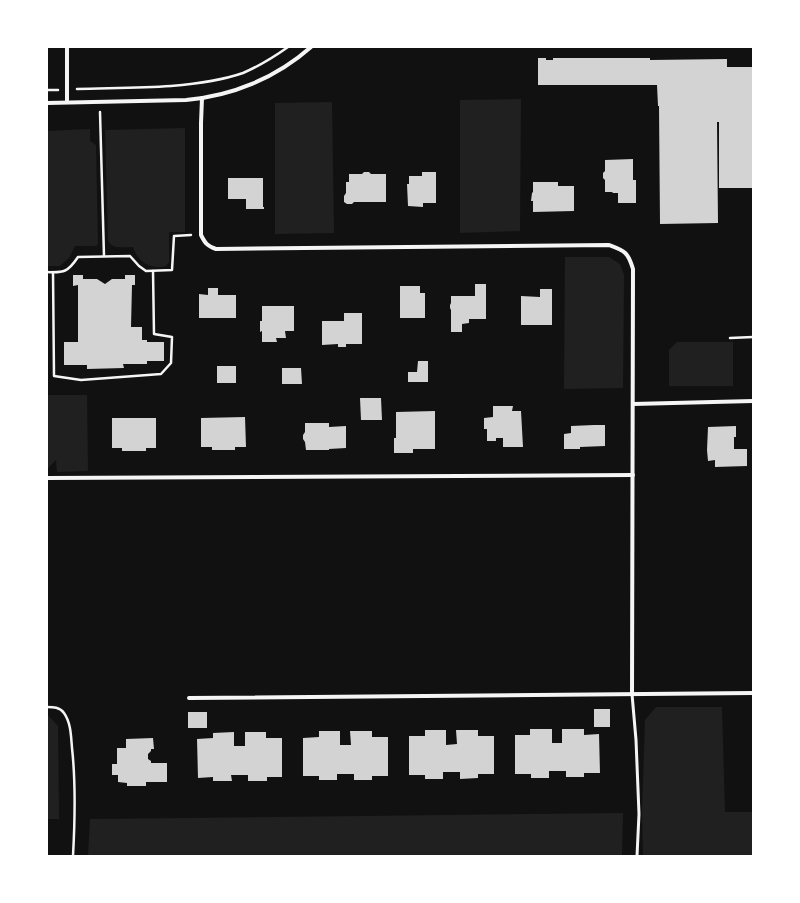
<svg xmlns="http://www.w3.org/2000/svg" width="800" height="903" font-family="Raleway,sans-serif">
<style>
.green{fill:#202020}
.building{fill:#d3d3d3}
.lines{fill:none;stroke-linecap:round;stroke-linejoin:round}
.path{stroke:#f5f5f5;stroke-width:2.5}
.service{stroke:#f5f5f5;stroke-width:3}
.minor{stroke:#f5f5f5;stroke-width:4}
</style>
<rect width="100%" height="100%" fill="#111"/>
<g class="green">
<polygon points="521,99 520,231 460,233 460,100"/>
<polygon points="332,102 334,233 275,234 275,103"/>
<path d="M185 128V232H169V262C166 267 164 267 158 267 146 267 137 259 133 247 124 247 111 250 108 240L105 130Z"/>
<polygon points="90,129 90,141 96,145 98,244 96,246 75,246 69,258 60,266 47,266 47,131"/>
<polygon points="565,257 609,257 620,264 624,275 623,388 564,389"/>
<polygon points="677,342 733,342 733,386 669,386 669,350"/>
<polygon points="47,395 87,395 88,471 57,472 56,460 47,469"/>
<polygon points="656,707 722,707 725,812 753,812 753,856 643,856 642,812 645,720"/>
<polygon points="47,714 58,726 59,819 47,819"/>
<polygon points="623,813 622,856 88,856 90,819"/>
</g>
<g class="building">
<polygon points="538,58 546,58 546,60 553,60 553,58 650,58 650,60 727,59 727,67 753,67 753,188 719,188 719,122 717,122 718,223 660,224 659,106 658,106 657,85 538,85"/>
<polygon points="633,159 633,180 636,180 636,203 618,203 618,193 612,193 613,192 605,192 605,180 603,178 603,173 605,171 605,160"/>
<polygon points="364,172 369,172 371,174 386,174 386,202 354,202 352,204 347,204 344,202 344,196 346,193 346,182 349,182 349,174 362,174"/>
<polygon points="422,172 436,172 436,203 423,203 423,207 408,206 407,184 409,184 409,176 422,176"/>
<polygon points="228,178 263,178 263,207 264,207 264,209 246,209 246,199 228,199"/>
<polygon points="533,182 558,182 558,186 574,186 574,211 533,212 533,201 531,201 532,193 533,192"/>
<polygon points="73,275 83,275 83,279 97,279 105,284 112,279 125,279 125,275 135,275 135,285 132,285 131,327 142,327 142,340 147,340 147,342 164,342 164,361 147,361 147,364 123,364 124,368 87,369 87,365 64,365 64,342 78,342 78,285 73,286"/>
<polygon points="475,284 486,284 486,319 469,319 469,323 462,324 462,332 451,332 451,310 450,308 450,305 451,303 451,296 475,296"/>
<polygon points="400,286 420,286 420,293 425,293 425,318 400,318"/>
<polygon points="208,288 218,288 218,295 236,295 236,318 199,318 199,294 208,295"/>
<polygon points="540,289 552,289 552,325 521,325 521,296 540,297"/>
<polygon points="262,306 294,306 294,331 285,331 286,338 276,338 277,342 262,342 262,331 260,332 260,321 262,321"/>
<polygon points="344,313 362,313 362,344 346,344 346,347 338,347 338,344 322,345 322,321 344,321"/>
<polygon points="418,361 428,361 428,382 408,382 408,372 417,372"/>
<rect x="217" y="366" width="19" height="17"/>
<polygon points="282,368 301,368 302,384 282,384"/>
<polygon points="360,398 381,398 382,420 361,420"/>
<polygon points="493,406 513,406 512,411 521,411 523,447 503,447 503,438 496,438 496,441 487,441 487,429 484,429 484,418 493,417"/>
<polygon points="435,411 435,449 413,449 413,453 394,453 394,438 396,438 396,412"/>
<polygon points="245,417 246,447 235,447 235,450 212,450 212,447 201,447 201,418"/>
<polygon points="112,418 156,418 156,448 146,448 146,451 122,451 122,448 112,448"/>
<polygon points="305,423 329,423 329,427 346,426 346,448 329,449 329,450 306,450 305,442 303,439 303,435 305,432"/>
<polygon points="594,425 605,425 605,446 580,447 580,449 564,449 564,434 571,433 571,426"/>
<polygon points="736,426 736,437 734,437 734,449 747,449 747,466 715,467 715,460 708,461 707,450 708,427"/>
<rect x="594" y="709" width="16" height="18"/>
<rect x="188" y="712" width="19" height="16"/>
<polygon points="530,729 552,729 552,743 562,743 562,729 584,729 584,735 599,734 600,773 584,773 584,777 566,777 566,771 549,771 549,778 531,778 531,774 515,774 515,735 530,735"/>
<polygon points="425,730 446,730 446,745 457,744 456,730 478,730 478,736 494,736 494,774 478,774 478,778 460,779 460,772 443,772 443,779 425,779 425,775 409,775 409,736 425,736"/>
<polygon points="319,731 340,731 340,745 351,745 350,731 372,731 372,737 388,737 388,776 372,776 372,780 354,780 354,774 337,774 337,780 319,780 319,776 303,776 303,738 319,737"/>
<polygon points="234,732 234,746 245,746 245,732 266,732 266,738 282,738 282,777 267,777 267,781 248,781 248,775 231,775 232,781 213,781 213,777 198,778 197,739 213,738 213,733"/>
<polygon points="153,738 154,749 151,749 151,751 148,754 148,759 151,761 151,763 167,763 167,782 146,782 146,786 127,786 127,783 118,782 118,775 112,775 112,764 117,764 117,748 126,748 126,739"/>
</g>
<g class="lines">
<g class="path">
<path d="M77 89C108 88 140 88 171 86 195 84 220 81 243 73 259 66 274 57 288 47"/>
<polyline points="47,90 58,90"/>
<polyline points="100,112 104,256"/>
<path d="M47 272C64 273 68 272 78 257L130 256 139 266 146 271 172 270 174 236 191 235"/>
<polyline points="53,272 54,376 81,380 161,374 171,363 172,337 154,334 153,271"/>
<polyline points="730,338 753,337"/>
<path d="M47 707C53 707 60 707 64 713 71 723 71 736 72 748 76 784 75 820 73 856"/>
</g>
<polyline class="service" points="632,694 636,740 639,814 637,856"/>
<g class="minor">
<path d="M202 98 201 123V235C205 243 207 246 216 249L609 245C625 251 628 252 633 269L632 694"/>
<polyline points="67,102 67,47"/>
<path d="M47 103 186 100C232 96 276 78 311 47"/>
<polyline points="633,404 753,401"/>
<polyline points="47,478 633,475"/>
<polyline points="189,698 753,693"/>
</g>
</g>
<rect width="800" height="903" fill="none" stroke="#ffffff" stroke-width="96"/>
</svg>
